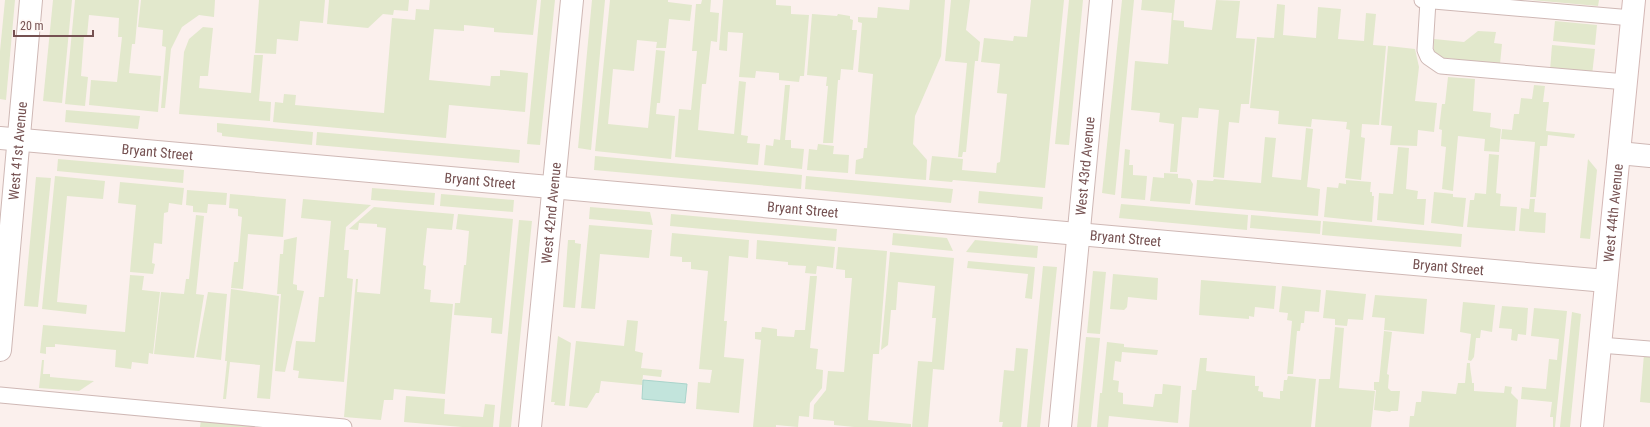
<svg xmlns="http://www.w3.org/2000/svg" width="1650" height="427" font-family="'Roboto Condensed',sans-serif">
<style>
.green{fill:#e2e8cc}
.water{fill:#c2e4dc;stroke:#a9d4cb}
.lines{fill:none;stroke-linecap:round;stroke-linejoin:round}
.lane-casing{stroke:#cfb8b5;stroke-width:17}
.street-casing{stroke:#cfb8b5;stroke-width:24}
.secondary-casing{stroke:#d4b8b6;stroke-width:24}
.lane{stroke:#fff;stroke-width:15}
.street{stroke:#fff;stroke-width:22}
.secondary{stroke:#fff;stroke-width:22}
.labels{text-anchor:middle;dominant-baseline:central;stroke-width:3.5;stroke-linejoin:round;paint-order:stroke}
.street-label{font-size:14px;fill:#755151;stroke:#fef6f3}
</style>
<rect width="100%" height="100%" fill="#fbf0ed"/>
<g class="green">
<polygon points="5,0 15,0 6,100 0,99 0,51"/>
<polygon points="53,0 72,0 62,103 43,101"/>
<polygon points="75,0 139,0 135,44 132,44 129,73 161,76 158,112 89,105 91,80 117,82 122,37 118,37 119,18 89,15 87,36 84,36 81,76 88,77 85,106 65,104"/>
<polygon points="141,0 215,0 214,17 199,15 182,27 171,49 165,108 161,108 166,47 162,46 163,30 138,27"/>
<polygon points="259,0 325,0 323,23 300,21 298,41 277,39 276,54 255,53"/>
<polygon points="329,0 409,0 408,11 394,10 393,15 383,14 368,28 327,24"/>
<polygon points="430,0 537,0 533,35 494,32 494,28 464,25 464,31 434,29 429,80 490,86 491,76 500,76 500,70 528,73 525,112 449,105 446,138 273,122 275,102 283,103 284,94 296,95 295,105 384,113 392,18 415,20 416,9 429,10"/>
<polygon points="541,0 555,0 540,145 527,144"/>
<polygon points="592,0 605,0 591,150 578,148"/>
<polygon points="610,0 668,0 668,2 692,5 690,21 669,19 666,48 656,48 657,42 637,40 634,71 613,69 608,124 648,128 656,50 665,51 660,103 657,103 656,114 675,116 671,159 595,151"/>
<polygon points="702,0 711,0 710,12 719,13 717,42 711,41 706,84 702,84 698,130 734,134 739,81 746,82 741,135 748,136 747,143 760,144 758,165 675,157 679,109 691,110 697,51 692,51 696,4 701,4"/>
<polygon points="723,0 776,0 776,5 791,6 791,14 809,15 804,76 800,76 799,82 779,80 779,73 756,71 755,78 739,77 743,33 728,32 727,51 719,50"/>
<polygon points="910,0 945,0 941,56 915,116 913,144 927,160 926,180 855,174 856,160 863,158 864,148 867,148 873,74 858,72 862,23 858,22 858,17 877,18 878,7 909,10"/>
<polygon points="951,0 970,0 966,30 980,42 978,61 975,61 966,152 963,152 962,157 958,157 967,63 945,61"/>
<polygon points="1031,0 1064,0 1045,188 953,180 952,182 929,180 932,156 963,159 962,170 996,173 997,163 1000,162 1007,94 997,93 1000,64 981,62 984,38 1013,41 1014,36 1027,37"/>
<polygon points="1069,0 1083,0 1069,145 1055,144"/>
<polygon points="1122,0 1134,0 1115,195 1102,193"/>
<polygon points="1142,0 1175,0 1173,20 1184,21 1184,27 1212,30 1216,0 1240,1 1236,38 1255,39 1249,104 1241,104 1239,123 1229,122 1224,178 1213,177 1219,110 1199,108 1198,118 1182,117 1177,172 1170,172 1174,124 1159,122 1160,113 1131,110 1135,61 1168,64 1172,13 1141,10"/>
<polygon points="1531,0 1599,0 1598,6"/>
<polygon points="1277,4 1285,5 1283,35 1316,38 1318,7 1341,9 1338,39 1364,41 1366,13 1376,14 1373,45 1386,46 1379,125 1362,124 1361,137 1365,138 1361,180 1345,178 1350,130 1346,129 1347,122 1312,119 1311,127 1278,124 1279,111 1250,108 1257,37 1274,38"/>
<polygon points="812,14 837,16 838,14 850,16 850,19 853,20 852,30 857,30 853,70 841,69 840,80 838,80 833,143 823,143 828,86 826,86 827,77 807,75"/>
<polygon points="1555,21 1597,25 1595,45 1553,41"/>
<polygon points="203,27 213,28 208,76 200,76 199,88 251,93 254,55 263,55 259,101 271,102 270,121 179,114 184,52 189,39"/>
<polygon points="1478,31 1496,32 1494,43 1502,44 1500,64 1436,57 1433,54 1434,39 1464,42"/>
<polygon points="1552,45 1595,49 1592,75 1550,71"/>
<polygon points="1388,46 1415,49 1419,67 1415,101 1437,103 1434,132 1418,130 1417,146 1390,145 1392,126 1381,125"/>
<polygon points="1448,77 1475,79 1473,111 1491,113 1490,127 1501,129 1499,152 1484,151 1485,139 1458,136 1453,191 1442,189 1446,147 1441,146 1442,130 1439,129 1442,104 1445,104"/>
<polygon points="785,85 790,85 785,140 791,140 791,148 804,149 802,169 764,165 766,145 773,146 774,139 780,140"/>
<polygon points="1534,85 1545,86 1543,102 1549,102 1546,131 1575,134 1574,138 1548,135 1547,146 1540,146 1536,197 1530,197 1535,142 1501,139 1502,129 1512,130 1514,114 1519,114 1521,98 1532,99"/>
<polygon points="66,110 140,116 138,129 65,122"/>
<polygon points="217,123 313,132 312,145 222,136 222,133 217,132"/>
<polygon points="1306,128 1313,129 1307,187 1320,189 1318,216 1195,205 1197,180 1213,181 1214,179 1261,183 1265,137 1276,138 1272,177 1301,180"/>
<polygon points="317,132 520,150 519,163 316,145"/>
<polygon points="818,144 834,146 833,154 849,155 848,173 807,170 809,149 817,150"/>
<polygon points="1398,147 1409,148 1406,189 1418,191 1417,199 1426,199 1424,225 1377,220 1379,193 1393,194"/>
<polygon points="1125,149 1130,150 1129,165 1133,165 1133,175 1147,176 1145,200 1121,198"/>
<polygon points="1489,154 1499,155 1496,193 1501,194 1500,206 1517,207 1515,231 1467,227 1470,200 1474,200 1475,193 1486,194"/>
<polygon points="595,156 802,175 801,189 594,170"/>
<polygon points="58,159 184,170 183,183 57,171"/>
<polygon points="1588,159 1597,170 1590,239 1580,238"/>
<polygon points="1164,173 1178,174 1178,178 1190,179 1193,184 1190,204 1150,201 1153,177 1164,178"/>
<polygon points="55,176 105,181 103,199 67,196 57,302 87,305 86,314 42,309"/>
<polygon points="806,176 953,189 951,203 805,189"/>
<polygon points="36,177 51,178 38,307 24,306"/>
<polygon points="1346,180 1371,182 1370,192 1372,192 1372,196 1374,196 1372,222 1324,217 1327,187 1338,188 1339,183 1346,184"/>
<polygon points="120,182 184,188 182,205 169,203 168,212 164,213 162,244 154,243 152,263 155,264 153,274 130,272 136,205 118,203"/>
<polygon points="372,188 435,193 434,205 371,200"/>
<polygon points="187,190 227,193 226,205 208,204 207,213 193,212 193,206 186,205"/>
<polygon points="979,191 1043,197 1042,209 978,203"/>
<polygon points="1434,192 1453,194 1453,197 1466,198 1463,227 1431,223"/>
<polygon points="230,194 286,199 283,237 248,234 243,289 231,288 234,262 238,262 242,217 238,216 238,209 229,208"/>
<polygon points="441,194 514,200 513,212 440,206"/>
<polygon points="303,199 371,205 346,227 344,250 349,250 347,278 353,279 344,382 298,378 299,371 293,370 296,341 315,342 319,297 324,297 331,221 301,218"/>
<polygon points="1530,199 1535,199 1534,212 1546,213 1545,233 1519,231 1521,208 1529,209"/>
<polygon points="1121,204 1248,215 1247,230 1119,218"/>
<polygon points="374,207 454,214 452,230 427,228 423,265 426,266 424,289 431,290 430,302 453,304 445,394 394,389 393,400 384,400 381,420 344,417 356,279 358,279 357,292 380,294 386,228 377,227 377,224 359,223 358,230 349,229"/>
<polygon points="590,207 650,212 653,225 589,219"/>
<polygon points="458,214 513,219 502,334 491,333 492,318 454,315 455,303 460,303 464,265 466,265 469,231 456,229"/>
<polygon points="671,214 837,229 836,241 670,226"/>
<polygon points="196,215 204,216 196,294 204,295 194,358 154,354 161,292 184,294 186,279 189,279"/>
<polygon points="1251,215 1321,221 1320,234 1250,228"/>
<polygon points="519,220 532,221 511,427 499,427"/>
<polygon points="1323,221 1462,234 1461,247 1322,235"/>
<polygon points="589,225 652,230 649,258 600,254 595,309 581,308"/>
<polygon points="672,233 749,240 748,258 729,256 724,321 727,321 724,357 744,359 739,413 696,409 698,382 710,383 712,370 699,369 708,271 691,269 691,262 682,262 682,257 670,256"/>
<polygon points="893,233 947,238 953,251 892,245"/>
<polygon points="297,237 293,284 297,285 297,290 304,291 285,372 275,371 281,294 277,294 280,254 283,254 284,240"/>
<polygon points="568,240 575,240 575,243 581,244 575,308 563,307"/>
<polygon points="757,240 835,247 833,268 817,266 816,274 805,273 806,266 788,265 788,262 756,259"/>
<polygon points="975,240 1038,246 1037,258 966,252"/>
<polygon points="838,247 887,251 879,354 873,354 868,420 911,424 911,427 854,427 834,425 834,421 813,419 814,405 826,390 828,371 844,372 852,278 845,278 845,270 836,269"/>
<polygon points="890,252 954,258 944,370 933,369 928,427 912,427 918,361 932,362 936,318 932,318 935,286 898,282 896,310 891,310 888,345 881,350"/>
<polygon points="968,261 1035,267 1032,299 1025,298 1028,274 967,268"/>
<polygon points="1043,266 1057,267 1040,427 1027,427"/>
<polygon points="1093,271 1106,272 1100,334 1087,333"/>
<polygon points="1113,274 1158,278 1157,300 1128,297 1127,307 1124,310 1110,309"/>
<polygon points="130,275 144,276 142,290 160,292 153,354 149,353 148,364 132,362 131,369 115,367 116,350 55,344 55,347 46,347 46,354 40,353 43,325 125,332"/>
<polygon points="810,276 817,276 810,348 818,349 816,369 823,370 822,388 810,403 809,417 799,416 798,427 776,425 776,427 753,427 761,340 755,339 755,332 761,332 762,327 777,329 777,336 794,337 795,330 805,330"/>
<polygon points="1201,280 1276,286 1274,309 1255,307 1254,317 1249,316 1249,319 1199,315"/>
<polygon points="1282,286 1321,290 1319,312 1305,311 1304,323 1301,323 1300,331 1297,331 1293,374 1287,374 1292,321 1287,320 1288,313 1279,312"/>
<polygon points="231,289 279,296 270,399 257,398 260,365 230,362 226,399 223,399 227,361 225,361"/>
<polygon points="1326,290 1366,294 1363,320 1348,319 1347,326 1335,325 1335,319 1323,318"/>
<polygon points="208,292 227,294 221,360 196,357"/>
<polygon points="1375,295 1427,299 1424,334 1384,330 1385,318 1372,317"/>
<polygon points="1463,302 1495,305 1492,332 1481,330 1480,338 1476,338 1474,357 1471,361 1468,360 1471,334 1460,332"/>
<polygon points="1502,306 1528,308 1526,335 1518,334 1517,341 1511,340 1512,329 1499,328"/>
<polygon points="1534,308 1567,311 1555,427 1553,427 1553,417 1550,417 1552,402 1521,399 1522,387 1546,389 1549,359 1557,360 1559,339 1531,336"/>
<polygon points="1572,312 1581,314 1570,427 1560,427"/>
<polygon points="627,320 638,321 635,351 643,353 641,368 662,370 661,377 643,375 642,385 601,381 599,393 596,393 587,408 569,406 576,341 624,346"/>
<polygon points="1335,327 1344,328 1339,388 1375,391 1371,427 1315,427 1319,379 1330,379"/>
<polygon points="1384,331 1392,332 1387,374 1389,375 1388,388 1391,391 1400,391 1398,411 1391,411 1390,412 1374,410 1376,390 1374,390 1374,382 1379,382"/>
<polygon points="558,336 571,343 565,406 554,405 555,402 551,402"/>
<polygon points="1086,337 1100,338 1091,427 1077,427"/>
<polygon points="1107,342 1124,344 1124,347 1158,350 1157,355 1122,352 1121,362 1115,361 1113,380 1119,381 1118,392 1123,393 1123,404 1153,407 1155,394 1162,394 1163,384 1181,386 1178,423 1109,416 1108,427 1097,427 1100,393 1102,393"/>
<polygon points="1016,348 1028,349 1021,427 1002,427 1003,422 999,422 1004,370 1014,371"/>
<polygon points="1644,354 1650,355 1650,403 1640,402"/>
<polygon points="1200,358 1207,358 1206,371 1255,376 1255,386 1259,386 1258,391 1263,392 1263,397 1280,399 1280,391 1283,391 1284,380 1287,380 1288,376 1316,379 1311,427 1189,427 1192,390 1196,390"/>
<polygon points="42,360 44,360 43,374 50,374 50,377 94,381 79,391 39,388"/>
<path d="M1467 363H1470C1470 371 1472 376 1472 383H1474V391L1504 393 1505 386 1512 387 1511 393 1518 400 1516 427H1409L1410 416H1414L1416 402H1421L1422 391 1456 394 1458 383H1465Z"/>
<polygon points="406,396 445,399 444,414 483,417 485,404 495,405 493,427 462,427 404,422"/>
<polygon points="201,420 281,427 200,427"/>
</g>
<polygon class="water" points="643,380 687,384 685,403 642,399"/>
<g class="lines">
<defs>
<g id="lane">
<polyline points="1422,0 1632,18"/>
<polyline points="1428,1 1425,50 1428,57 1441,66 1626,82"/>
<polyline points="1600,345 1650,349"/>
<polyline points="0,395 344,427"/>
</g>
<g id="street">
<path id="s1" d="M0 138 1606 281"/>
<polyline points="1619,153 1650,156"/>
<path id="s2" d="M0 350 31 0"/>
<path id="s3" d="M530 427 572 0"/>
<path id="s4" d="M1060 427 1101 0"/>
</g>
<g id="secondary">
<path id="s5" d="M1592 427 1634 0"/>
</g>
</defs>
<use href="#lane" class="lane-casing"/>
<use href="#street" class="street-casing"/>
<use href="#secondary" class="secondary-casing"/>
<use href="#lane" class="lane"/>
<use href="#street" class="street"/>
<use href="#secondary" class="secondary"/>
</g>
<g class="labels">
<g class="street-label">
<text stroke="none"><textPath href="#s2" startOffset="200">West 41st Avenue</textPath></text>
<text stroke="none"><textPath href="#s1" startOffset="158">Bryant Street</textPath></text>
<text stroke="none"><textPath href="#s4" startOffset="262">West 43rd Avenue</textPath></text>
<text stroke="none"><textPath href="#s1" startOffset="482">Bryant Street</textPath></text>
<text stroke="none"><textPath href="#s1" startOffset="806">Bryant Street</textPath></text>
<text stroke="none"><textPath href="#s3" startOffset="215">West 42nd Avenue</textPath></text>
<text stroke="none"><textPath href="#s5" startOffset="215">West 44th Avenue</textPath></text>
<text stroke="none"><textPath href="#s1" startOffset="1130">Bryant Street</textPath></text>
<text stroke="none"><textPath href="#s1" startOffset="1454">Bryant Street</textPath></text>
</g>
</g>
<path d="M14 30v6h79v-6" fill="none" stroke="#755151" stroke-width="2"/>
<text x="20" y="30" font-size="12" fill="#755151" stroke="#fef6f3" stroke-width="3" paint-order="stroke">20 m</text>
</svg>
